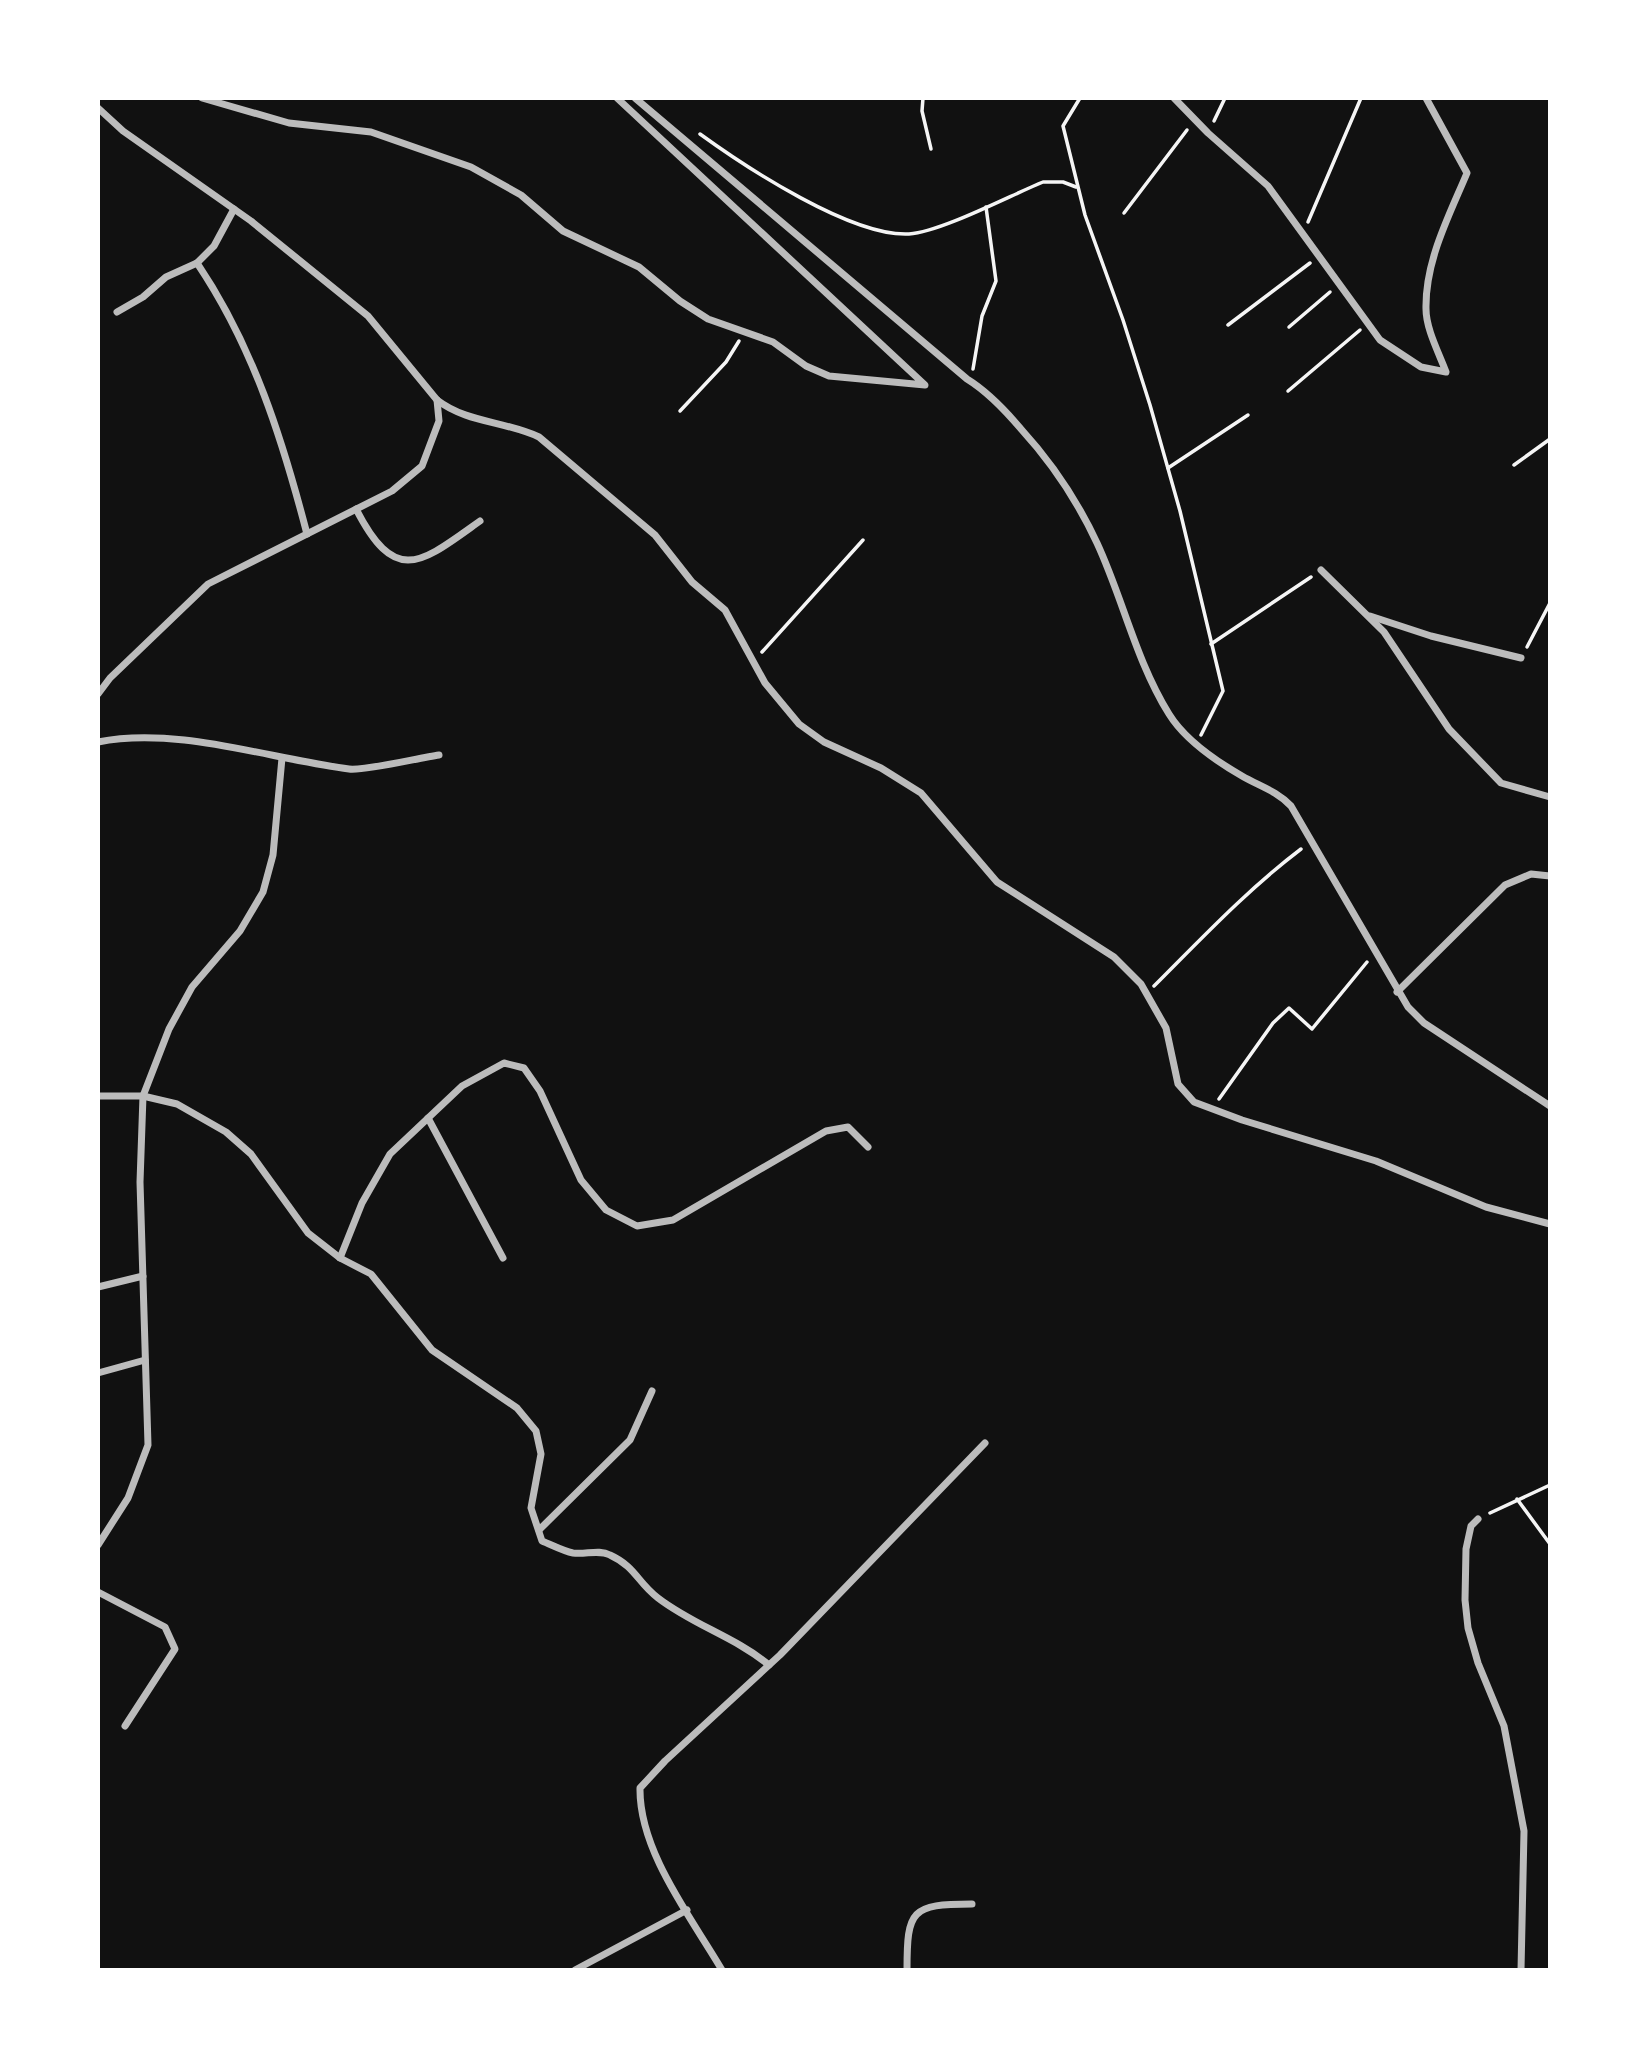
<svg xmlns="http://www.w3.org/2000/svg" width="1648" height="2068" font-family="Spectral,serif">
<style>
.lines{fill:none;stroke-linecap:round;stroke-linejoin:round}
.path{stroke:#f5f5f5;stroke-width:3.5}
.minor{stroke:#bcbcbc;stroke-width:7}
</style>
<rect width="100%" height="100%" fill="#111"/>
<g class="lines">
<g class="path">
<polyline points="923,98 922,111 931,149"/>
<polyline points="1080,98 1063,126 1085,215 1123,320 1150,405 1180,511 1223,691 1201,735"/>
<polyline points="1214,121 1225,98"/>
<path d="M700 134C747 168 852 237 909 234 941 232 1011 195 1043 182H1063L1076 187"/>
<polyline points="1124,213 1187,130"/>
<polyline points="1308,222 1361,98"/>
<polyline points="1228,325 1310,263"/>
<polyline points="1289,327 1330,292"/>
<polyline points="973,369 982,316 996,281 986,207"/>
<polyline points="1288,391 1360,330"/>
<polyline points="680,411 726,362 739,341"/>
<polyline points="1514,465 1550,439"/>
<polyline points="1168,468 1248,415"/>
<polyline points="1211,644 1311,577"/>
<polyline points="1527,647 1550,603"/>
<polyline points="762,652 863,540"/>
<path d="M1154 986C1202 938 1247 890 1301 849"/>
<polyline points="1219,1099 1273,1023 1289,1008 1312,1029 1367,962"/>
<polyline points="1517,1499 1550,1544"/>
<polyline points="1490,1513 1550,1485"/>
<polyline points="1550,1624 1550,1658"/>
</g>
<g class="minor">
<polyline points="202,98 289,123 371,132 471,167 521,195 563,231 639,267 680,301 708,319 773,342 806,366 829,376 925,385 617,98"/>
<path d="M635 98 967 379C988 392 1005 410 1021 429 1053 464 1077 500 1097 543 1123 599 1136 661 1169 714 1185 740 1216 761 1242 776 1259 786 1277 791 1291 806L1408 1007 1424 1023 1550 1106"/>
<path d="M1174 98 1208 133 1268 186 1380 340 1421 367 1446 372C1439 353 1426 329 1426 309 1425 261 1449 216 1467 173L1426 98"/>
<path d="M98 108 123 131 251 221 368 316 437 400C467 423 505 421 539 437L655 535 692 582 725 610 765 683 799 724 824 742 881 768 921 793 997 882 1114 957 1141 984 1166 1028 1178 1084 1194 1102 1242 1120 1376 1161 1486 1207 1550 1224"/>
<path d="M197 263C253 346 282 438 307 534"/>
<polyline points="117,312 143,297 166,277 197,263 214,246 234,209"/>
<path d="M356 509C396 587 421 563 480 521"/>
<polyline points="1321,570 1384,632 1449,729 1501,783 1550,797"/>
<polyline points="1370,616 1431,636 1521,658"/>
<polyline points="98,694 110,678 208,584 392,491 422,466 439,421 437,400"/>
<path d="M98 742C177 726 270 759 349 769 366 771 418 758 439 755"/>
<polyline points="1397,992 1505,885 1531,874 1550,876"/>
<path d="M98 1096H143L177 1104 226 1132 251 1154 308 1233 340 1258 371 1274 432 1350 517 1408 536 1431 541 1454 531 1508 542 1541C552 1545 563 1551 573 1553 585 1555 599 1549 610 1555 636 1567 637 1582 658 1598 693 1625 735 1637 769 1665"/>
<polyline points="428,1118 503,1258"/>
<polyline points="340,1258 362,1203 390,1154 462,1086 504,1063 524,1068 540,1091 581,1180 606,1210 637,1226 673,1220 826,1131 848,1127 868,1147"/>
<polyline points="98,1287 143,1276"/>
<polyline points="98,1373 145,1360"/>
<polyline points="1478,1519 1471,1526 1466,1549 1465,1600 1468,1628 1478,1663 1504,1726 1524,1831 1521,1970"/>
<polyline points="539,1530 630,1440 652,1391"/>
<polyline points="98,1545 128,1498 148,1445 140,1182 143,1096 169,1029 192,987 240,931 263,892 273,855 282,758"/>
<polyline points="98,1592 165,1627 175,1649 125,1726"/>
<polyline points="575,1970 687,1910"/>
<path d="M722 1970C691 1917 639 1851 640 1788L665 1761 780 1655 985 1443"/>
<path d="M907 1970C907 1910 911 1904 972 1904"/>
</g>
</g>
<rect width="1648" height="2068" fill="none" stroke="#ffffff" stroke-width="200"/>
</svg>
